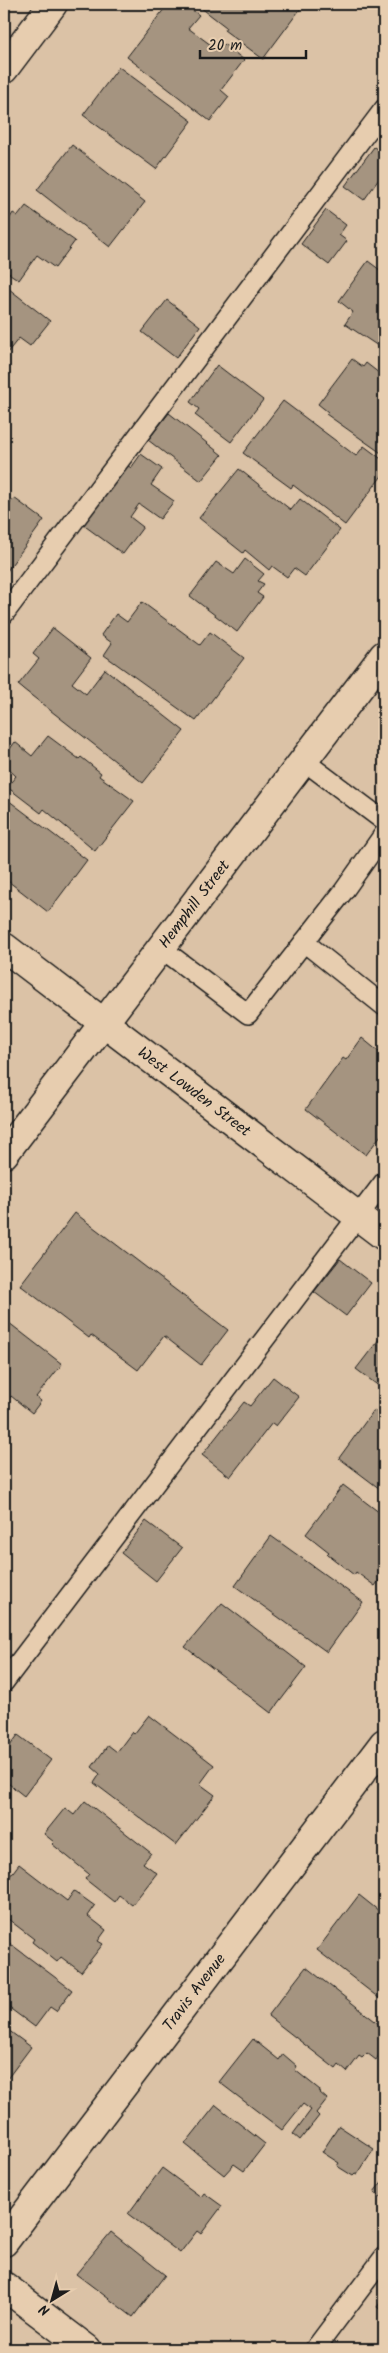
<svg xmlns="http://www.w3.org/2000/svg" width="388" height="2353" font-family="Kalam,sans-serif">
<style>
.building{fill:#a59480;stroke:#1c1c1c}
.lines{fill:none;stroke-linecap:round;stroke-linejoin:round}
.lane-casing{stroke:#1c1c1c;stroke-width:22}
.street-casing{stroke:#1c1c1c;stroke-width:31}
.secondary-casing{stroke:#1c1c1c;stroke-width:31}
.lane{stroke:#e7cdaf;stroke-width:19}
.street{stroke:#e7cdaf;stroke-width:28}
.secondary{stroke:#e7cdaf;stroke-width:28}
.labels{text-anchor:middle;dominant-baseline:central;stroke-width:4.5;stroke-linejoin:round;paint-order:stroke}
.street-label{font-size:16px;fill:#1c1c1c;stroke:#e7cdaf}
</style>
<rect width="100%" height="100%" fill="#dbc2a6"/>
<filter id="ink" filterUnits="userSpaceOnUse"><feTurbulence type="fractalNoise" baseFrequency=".02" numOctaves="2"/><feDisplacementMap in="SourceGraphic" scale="10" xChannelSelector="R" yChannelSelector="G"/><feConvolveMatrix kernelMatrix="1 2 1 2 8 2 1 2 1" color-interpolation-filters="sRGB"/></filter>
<g filter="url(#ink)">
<g class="building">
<polygon points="168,4 184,4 199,15 188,28 219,51 224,44 244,60 221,90 229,97 210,121 127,57"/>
<polygon points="196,4 296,4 301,8 263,59 224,30 226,27"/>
<polygon points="119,67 192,121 156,169 83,115"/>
<polygon points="72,145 145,202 110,247 37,190"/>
<polygon points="374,147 384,154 384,184 379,179 364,200 345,186"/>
<polygon points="26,206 75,241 55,268 37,255 19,280 4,270 4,227 13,213 18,216"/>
<polygon points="326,210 346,225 339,235 347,241 329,265 301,244"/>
<polygon points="368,261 384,273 384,350 345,324 353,312 339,301"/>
<polygon points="4,285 50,321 30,346 19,338 7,353 4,350"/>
<polygon points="167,300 200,326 176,358 142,332"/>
<polygon points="352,359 363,367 366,363 384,377 384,455 326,414 328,412 318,404"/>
<polygon points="217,365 263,400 231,442 195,415 199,409 190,402"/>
<polygon points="283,401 356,456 364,446 384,461 384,473 345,525 293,485 291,488 243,453"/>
<polygon points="169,413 222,455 201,481 148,440"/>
<polygon points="141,454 162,469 151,485 174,501 160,519 139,504 130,517 143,527 123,554 82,524 126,464 131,468"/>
<polygon points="239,469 291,510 300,499 340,530 305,576 294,568 287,577 272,566 269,570 245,550 243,553 199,518"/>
<polygon points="14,498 44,520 4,575 4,511"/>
<polygon points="245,559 264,574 258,581 264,584 257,593 263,597 237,632 190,596 216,562 234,574"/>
<polygon points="142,602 200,645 210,632 244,658 196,721 104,655 112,643 101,635 116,614 127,622"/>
<polygon points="53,628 91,658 72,683 86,694 105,669 184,731 143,783 18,685 39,659 33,654"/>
<polygon points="48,736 79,759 81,757 101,773 99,776 134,801 95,851 44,809 41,813 7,787 16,776 4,765 4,757 15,742 32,756"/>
<polygon points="4,797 87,860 48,912 4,878"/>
<polygon points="362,1038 384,1056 384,1131 366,1155 306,1109 343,1058 346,1060"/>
<polygon points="75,1213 228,1330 201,1365 164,1336 138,1370 91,1335 89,1338 20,1285"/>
<polygon points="340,1259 371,1283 346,1316 314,1292"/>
<polygon points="4,1319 62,1364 36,1397 41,1401 32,1413 11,1396 9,1399 4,1395"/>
<polygon points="383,1334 384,1335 384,1390 356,1369"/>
<polygon points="273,1377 299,1397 276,1426 272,1423 230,1477 202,1455 244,1402 250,1406"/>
<polygon points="374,1410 384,1418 384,1492 339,1458"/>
<polygon points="343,1485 384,1516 384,1574 375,1586 356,1572 354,1575 327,1554 329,1552 306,1534"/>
<polygon points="146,1521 182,1548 156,1581 121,1553"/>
<polygon points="271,1536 363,1602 327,1652 235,1586"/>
<polygon points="222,1603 306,1667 271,1713 185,1647"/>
<polygon points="149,1715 214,1765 200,1784 215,1795 176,1845 94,1783 100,1774 92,1767 108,1745 117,1752 132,1732 134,1734"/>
<polygon points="18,1735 51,1760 24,1796 4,1780 4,1754"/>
<polygon points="85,1801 151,1853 143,1863 157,1873 132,1905 119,1895 114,1902 85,1879 89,1874 52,1844 54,1842 44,1834 65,1808 74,1815"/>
<polygon points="19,1864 67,1901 74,1891 95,1906 88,1916 106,1930 98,1941 103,1944 81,1972 61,1957 57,1962 32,1942 34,1939 4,1916 4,1884"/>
<polygon points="359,1895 384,1915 384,2002 317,1950"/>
<polygon points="4,1939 72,1990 56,2011 50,2007 35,2027 4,2004"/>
<polygon points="306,1967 384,2028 384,2048 376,2060 367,2053 362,2058 359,2056 347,2072 339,2065 336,2069 268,2016"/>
<polygon points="4,2027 31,2047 4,2083"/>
<polygon points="253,2039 279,2060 283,2054 297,2066 295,2070 320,2090 319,2092 327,2099 316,2113 319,2116 300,2140 293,2134 311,2110 303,2104 282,2130 219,2082"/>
<polygon points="216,2105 265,2144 244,2171 234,2164 224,2175 185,2144"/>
<polygon points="339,2126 374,2149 357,2175 355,2174 353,2176 337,2166 339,2163 322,2152"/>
<polygon points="162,2168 201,2197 204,2193 222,2206 201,2234 197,2231 180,2253 128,2214"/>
<polygon points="384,2179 384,2200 374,2192"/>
<polygon points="111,2232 165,2275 133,2317 76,2274"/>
<polygon points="384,2298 384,2313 377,2307"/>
</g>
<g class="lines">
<defs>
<g id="lane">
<polyline points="4,614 384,109"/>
<polyline points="304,761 384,821"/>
<polyline points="304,942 384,1006"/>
<polyline points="161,948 248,1014 343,892 384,834"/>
<polyline points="4,1682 384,1182"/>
<polyline points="315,2349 384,2257"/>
</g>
<g id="street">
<polyline points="4,69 53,4"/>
<path id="s1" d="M4 947 384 1236"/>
<path id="s2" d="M4 2242 384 1743"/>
<polyline points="4,2286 87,2349"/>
</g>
<g id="secondary">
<path id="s3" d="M4 1154 384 655"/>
</g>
</defs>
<use href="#lane" class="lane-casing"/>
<use href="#street" class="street-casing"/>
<use href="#secondary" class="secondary-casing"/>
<use href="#lane" class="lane"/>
<use href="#street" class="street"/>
<use href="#secondary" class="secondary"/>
</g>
</g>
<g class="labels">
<g class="street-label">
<text stroke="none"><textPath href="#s3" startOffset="314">Hemphill Street</textPath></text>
<text stroke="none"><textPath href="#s1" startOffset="239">West Lowden Street</textPath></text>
<text stroke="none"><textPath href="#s2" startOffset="314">Travis Avenue</textPath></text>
</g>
</g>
<rect width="388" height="2353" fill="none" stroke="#e7cdaf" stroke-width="20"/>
<rect x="10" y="10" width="368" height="2333" fill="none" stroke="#1c1c1c" stroke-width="2" filter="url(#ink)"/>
<g transform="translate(52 2300) rotate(217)" stroke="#e7cdaf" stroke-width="4" paint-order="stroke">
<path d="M0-4L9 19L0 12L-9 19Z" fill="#1c1c1c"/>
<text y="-8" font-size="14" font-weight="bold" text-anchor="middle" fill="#1c1c1c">N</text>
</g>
<path d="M200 50v8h106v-8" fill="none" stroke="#1c1c1c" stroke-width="2.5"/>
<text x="208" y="50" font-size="15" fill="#1c1c1c" stroke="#e7cdaf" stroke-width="4" paint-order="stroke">20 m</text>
</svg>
